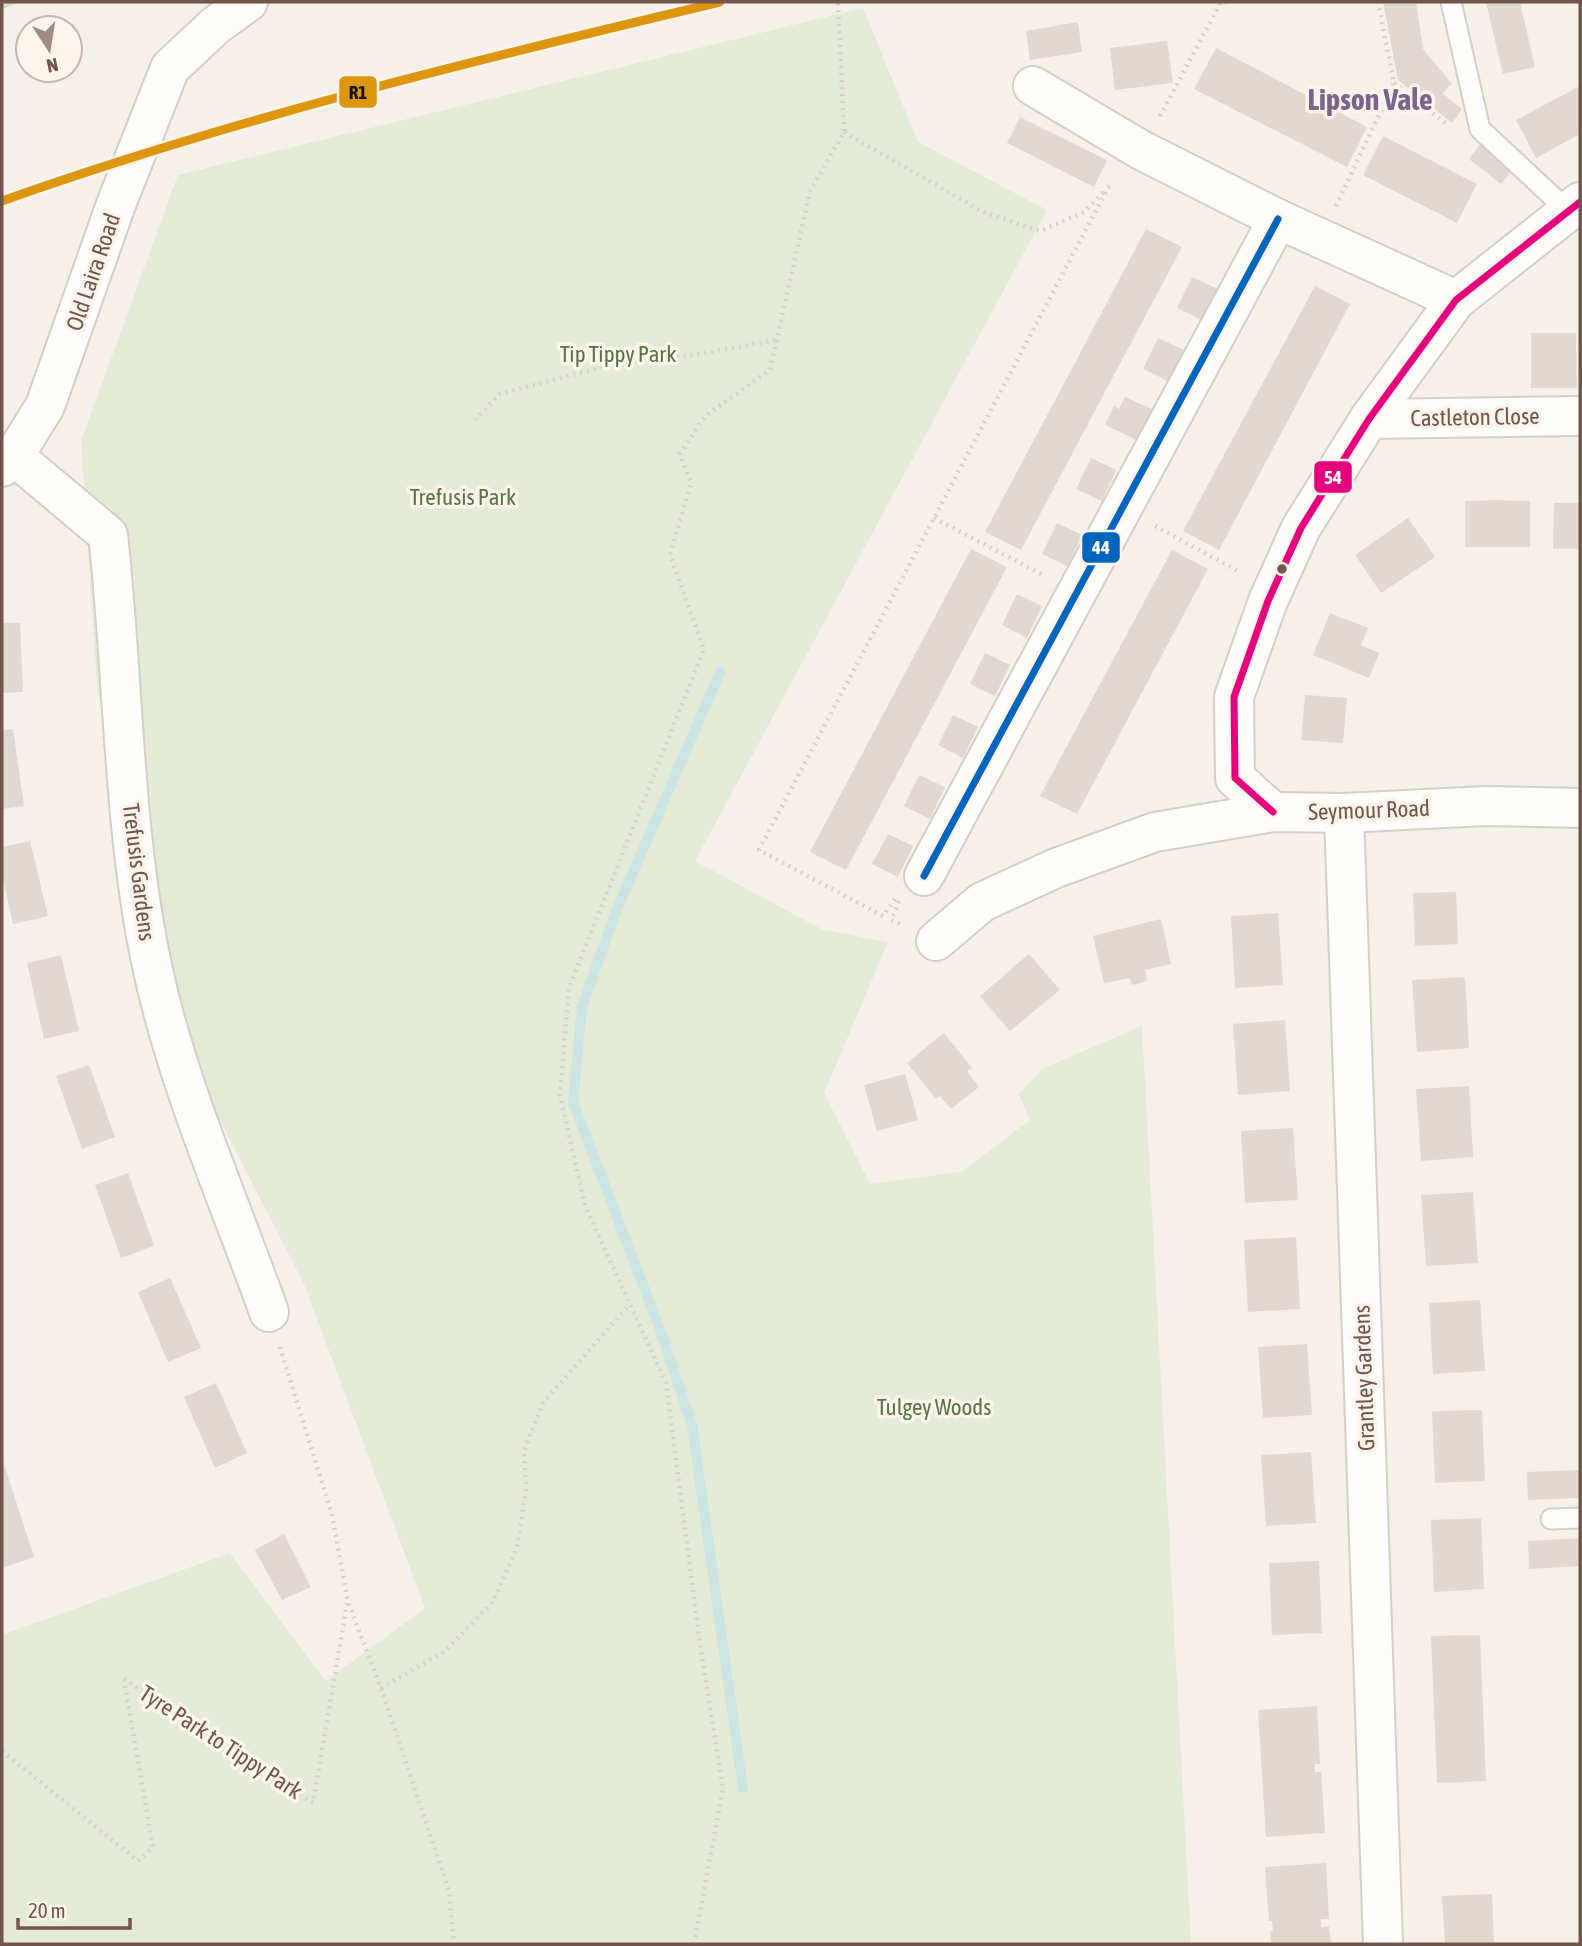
<svg xmlns="http://www.w3.org/2000/svg" width="1582" height="1946" font-family="'Asap Condensed',sans-serif">
<style>
.green{fill:#e3ead6}
.lines{fill:none;stroke-linecap:round;stroke-linejoin:round}
.stream{stroke:#cde4e4;stroke-width:10}
.building{fill:#e1d8d2}
.service-casing{stroke:#d4cdc8;stroke-width:23}
.minor-casing{stroke:#d4cdc8;stroke-width:42}
.secondary-casing{stroke:#d4ccc6;stroke-width:42}
.path{stroke:#d9d0ce;stroke-width:4.5;stroke-dasharray:2 5;stroke-linecap:butt}
.service{stroke:#fefdfc;stroke-width:19}
.minor{stroke:#fefdfc;stroke-width:38}
.secondary{stroke:#fefdfc;stroke-width:38}
.bus-1-casing{stroke:#fdf4eb;stroke-width:12}
.bus-2-casing{stroke:#fdf4eb;stroke-width:12}
.bus-1{stroke:#e5007d;stroke-width:7}
.bus-2{stroke:#0065bd;stroke-width:7}
.rail-1-casing{stroke:#fdf4eb;stroke-width:14}
.rail-1{stroke:#dc960f;stroke-width:9}
.bus-dot{fill:#70564d;stroke:#fdf4eb;stroke-width:2.5}
.labels{text-anchor:middle;dominant-baseline:central;stroke-width:7;stroke-linejoin:round;paint-order:stroke}
.street-label{font-size:23px;fill:#70564d;stroke:#fdf4eb}
.park-label{font-size:23px;fill:#587546;stroke:#fdf4eb}
.district-label{font-size:30px;font-weight:bold;fill:#7b658c;stroke:#fdf4eb}
.line-badge{stroke:#fdf4eb;stroke-width:2.5}
.badge-label{font-size:19px;text-anchor:middle;font-weight:bold;fill:#fff}
.pale-badge-label{font-size:19px;text-anchor:middle;font-weight:bold;fill:#111}
</style>
<rect width="100%" height="100%" fill="#f5f0ea"/>
<polygon class="green" points="863,8 918,142 1047,210 695,861 823,930 888,942 824,1093 870,1184 961,1172 1030,1120 1019,1094 1042,1069 1142,1026 1191,1944 2,1944 2,1635 230,1553 326,1681 425,1608 304,1284 139,962 97,683 81,441 178,175"/>
<g class="lines">
<polyline class="stream" points="720,672 615,914 582,1007 573,1102 661,1332 692,1425 743,1788"/>
</g>
<g class="building">
<polygon points="2,2 19,2 3,9"/>
<polygon points="1383,2 1416,2 1423,49 1452,84 1442,93 1462,109 1452,123 1398,80"/>
<polygon points="1486,2 1520,2 1535,67 1503,74"/>
<polygon points="1078,22 1082,52 1030,60 1026,31"/>
<polygon points="1167,41 1173,83 1115,90 1110,48"/>
<polygon points="1216,48 1367,127 1347,167 1194,89"/>
<polygon points="1580,86 1580,134 1536,158 1516,120"/>
<polygon points="1020,117 1107,160 1094,187 1007,143"/>
<polygon points="1383,136 1477,184 1457,223 1363,175"/>
<polygon points="1481,143 1514,167 1501,184 1469,159"/>
<polygon points="1146,229 1182,247 1021,550 985,532"/>
<polygon points="1192,277 1218,289 1202,320 1177,308"/>
<polygon points="1315,286 1350,304 1219,550 1183,531"/>
<polygon points="1531,333 1576,333 1577,388 1531,388"/>
<polygon points="1158,338 1184,350 1168,381 1143,369"/>
<polygon points="1125,397 1152,409 1137,440 1105,425 1114,406 1119,409"/>
<polygon points="1091,458 1116,470 1102,501 1076,489"/>
<polygon points="1497,500 1530,501 1530,547 1465,547 1465,501"/>
<polygon points="1554,503 1580,503 1580,549 1553,549"/>
<polygon points="1408,518 1435,557 1381,593 1355,555"/>
<polygon points="1057,523 1082,535 1067,566 1042,554"/>
<polygon points="971,549 1007,567 846,870 810,852"/>
<polygon points="1172,550 1208,569 1077,814 1040,796"/>
<polygon points="1017,594 1042,606 1027,638 1002,625"/>
<polygon points="1330,613 1368,628 1361,645 1379,653 1369,678 1313,655"/>
<polygon points="2,623 20,623 23,692 2,693"/>
<polygon points="985,653 1010,665 995,696 970,684"/>
<polygon points="1305,695 1347,698 1343,743 1301,740"/>
<polygon points="953,715 978,727 963,758 938,745"/>
<polygon points="13,729 24,806 2,809 2,730"/>
<polygon points="919,775 945,787 930,819 904,806"/>
<polygon points="888,834 913,846 898,877 872,864"/>
<polygon points="30,841 48,916 13,924 2,874 2,847"/>
<polygon points="1456,892 1458,944 1415,946 1413,893"/>
<polygon points="1278,913 1283,985 1235,988 1231,916"/>
<polygon points="1161,919 1171,964 1145,970 1147,980 1141,983 1132,985 1130,978 1104,983 1093,936"/>
<polygon points="1029,954 1060,990 1010,1031 980,996"/>
<polygon points="61,955 79,1031 44,1039 27,963"/>
<polygon points="1465,977 1469,1048 1417,1052 1412,980"/>
<polygon points="1285,1020 1290,1091 1238,1095 1233,1024"/>
<polygon points="944,1033 972,1068 967,1071 979,1087 951,1109 940,1096 936,1099 907,1063"/>
<polygon points="89,1065 115,1137 82,1149 56,1076"/>
<polygon points="905,1074 918,1120 877,1131 864,1085"/>
<polygon points="1469,1086 1473,1157 1421,1161 1416,1089"/>
<polygon points="1293,1128 1298,1200 1245,1203 1241,1131"/>
<polygon points="128,1173 154,1246 121,1258 95,1185"/>
<polygon points="1473,1192 1478,1263 1426,1266 1421,1195"/>
<polygon points="1296,1237 1300,1309 1248,1312 1244,1240"/>
<polygon points="170,1278 201,1348 168,1362 138,1292"/>
<polygon points="1480,1300 1485,1371 1433,1374 1429,1303"/>
<polygon points="1307,1344 1312,1415 1263,1418 1258,1347"/>
<polygon points="216,1383 247,1453 215,1468 184,1397"/>
<polygon points="1482,1410 1485,1481 1435,1483 1432,1411"/>
<polygon points="1311,1452 1316,1523 1266,1526 1261,1455"/>
<polygon points="2,1458 34,1557 2,1568"/>
<polygon points="1580,1470 1580,1498 1528,1500 1527,1472"/>
<polygon points="1481,1518 1484,1589 1434,1592 1431,1520"/>
<polygon points="284,1534 311,1587 282,1600 255,1550"/>
<polygon points="1580,1538 1580,1566 1529,1569 1528,1541"/>
<polygon points="1319,1561 1322,1633 1272,1635 1269,1563"/>
<polygon points="1480,1635 1486,1781 1437,1783 1431,1636"/>
<polygon points="1317,1706 1320,1764 1315,1764 1315,1772 1321,1772 1325,1833 1266,1837 1258,1710"/>
<polygon points="1326,1863 1329,1919 1321,1919 1321,1927 1329,1926 1331,1944 1271,1944 1270,1931 1273,1931 1272,1921 1269,1921 1265,1867"/>
<polygon points="1492,1894 1494,1944 1445,1944 1442,1896"/>
</g>
<g class="lines">
<defs>
<g id="service">
<polyline points="1451,2 1480,129 1567,210"/>
<polyline points="1551,1519 1580,1518"/>
</g>
<g id="minor">
<polyline points="1033,86 1141,150 1278,219 1456,300"/>
<polyline points="1369,419 1580,416"/>
<path d="M14 456 108 535C124 677 122 821 151 961 176 1082 228 1197 269 1312"/>
<polyline points="1273,812 1235,778 1234,697 1268,601 1301,528 1369,419 1456,300 1580,202"/>
<polyline points="1344,813 1383,1944"/>
<polyline points="924,876 1278,219"/>
<polyline points="936,941 982,902 1056,868 1155,832 1273,812 1344,813 1486,806 1580,808"/>
</g>
<polyline id="secondary" points="2,467 14,456 45,406 115,207 170,68 216,25 248,2"/>
</defs>
<use href="#service" class="service-casing"/>
<use href="#minor" class="minor-casing"/>
<use href="#secondary" class="secondary-casing"/>
<g class="path">
<polyline points="1394,83 1449,126"/>
<polyline points="1160,116 1221,2 1228,2"/>
<polyline points="844,132 983,212 1040,231 1084,212 1105,190"/>
<polyline points="1336,206 1394,83 1378,2"/>
<polyline points="475,420 500,394 613,364 699,354 776,340"/>
<polyline points="934,518 1043,575"/>
<polyline points="1155,526 1240,572"/>
<polyline points="895,899 883,916 759,850 1110,184"/>
<polyline points="899,901 891,920 903,925"/>
<polyline points="280,1347 332,1515 348,1602 381,1688 449,1891 454,1944"/>
<polyline points="124,1679 313,1803 347,1603"/>
<polyline points="381,1688 445,1651 492,1603 517,1548 526,1489 524,1450 543,1403 630,1304"/>
<polyline points="2,1751 138,1861 153,1847 124,1680"/>
<polyline points="694,1944 723,1789 700,1644 666,1383 585,1206 560,1095 569,988 704,649 670,555 691,483 680,454 705,416 770,370 810,191 844,132 838,2"/>
</g>
<use href="#service" class="service"/>
<use href="#minor" class="minor"/>
<use href="#secondary" class="secondary"/>
<defs>
<polyline id="bus-1" points="1273,812 1235,778 1234,697 1268,601 1301,528 1369,419 1456,300 1580,202"/>
<polyline id="bus-2" points="924,876 1278,219"/>
</defs>
<use href="#bus-1" class="bus-1-casing"/>
<use href="#bus-2" class="bus-2-casing"/>
<use href="#bus-1" class="bus-1"/>
<use href="#bus-2" class="bus-2"/>
<defs>
<path id="rail-1" d="M2 201C236 118 479 59 720 2"/>
</defs>
<use href="#rail-1" class="rail-1-casing"/>
<use href="#rail-1" class="rail-1"/>
</g>
<circle class="bus-dot" cx="1282" cy="569" r="6"/>
<g class="labels">
<g class="street-label">
<text transform="translate(93 272) rotate(-71)">Old Laira Road</text>
<text transform="translate(1475 417) rotate(-1)">Castleton Close</text>
<text transform="translate(1369 810) rotate(-2)">Seymour Road</text>
<text transform="translate(139 872) rotate(83)">Trefusis Gardens</text>
<text transform="translate(1364 1378) rotate(-92)">Grantley Gardens</text>
<text transform="translate(221 1742) rotate(33)">Tyre Park to Tippy Park</text>
</g>
<g class="park-label">
<text x="618" y="354">Tip Tippy Park</text>
<text x="463" y="497">Trefusis Park</text>
<text x="934" y="1407">Tulgey Woods</text>
</g>
<g class="district-label">
<text x="1370" y="99">Lipson Vale</text>
</g>
</g>
<g class="line-badge">
<rect x="338" y="75" width="40" height="34" rx="7" fill="#dc960f"/>
<rect x="1313" y="460" width="40" height="34" rx="7" fill="#e5007d"/>
<rect x="1081" y="531" width="40" height="33" rx="7" fill="#0065bd"/>
</g>
<g class="badge-label">
<text x="1333" y="484">54</text>
<text x="1101" y="554">44</text>
</g>
<g class="pale-badge-label">
<text x="358" y="99">R1</text>
</g>
<rect width="1582" height="1946" fill="none" stroke="#70564d" stroke-width="7"/>
<g transform="translate(49 49) rotate(168)"><circle r="33" fill="#fdf4eb" stroke="#c5b5ac" stroke-width="2"/>
<path d="M0-5L12 26L0 18L-12 26Z" fill="#9f8c84"/>
<text y="-10" font-size="19" font-weight="bold" text-anchor="middle" fill="#70564d">N</text>
</g>
<path d="M18 1918v10h112v-10" fill="none" stroke="#70564d" stroke-width="3.5"/>
<text x="28" y="1918" font-size="21" fill="#70564d" stroke="#fdf4eb" stroke-width="5" paint-order="stroke">20 m</text>
</svg>
